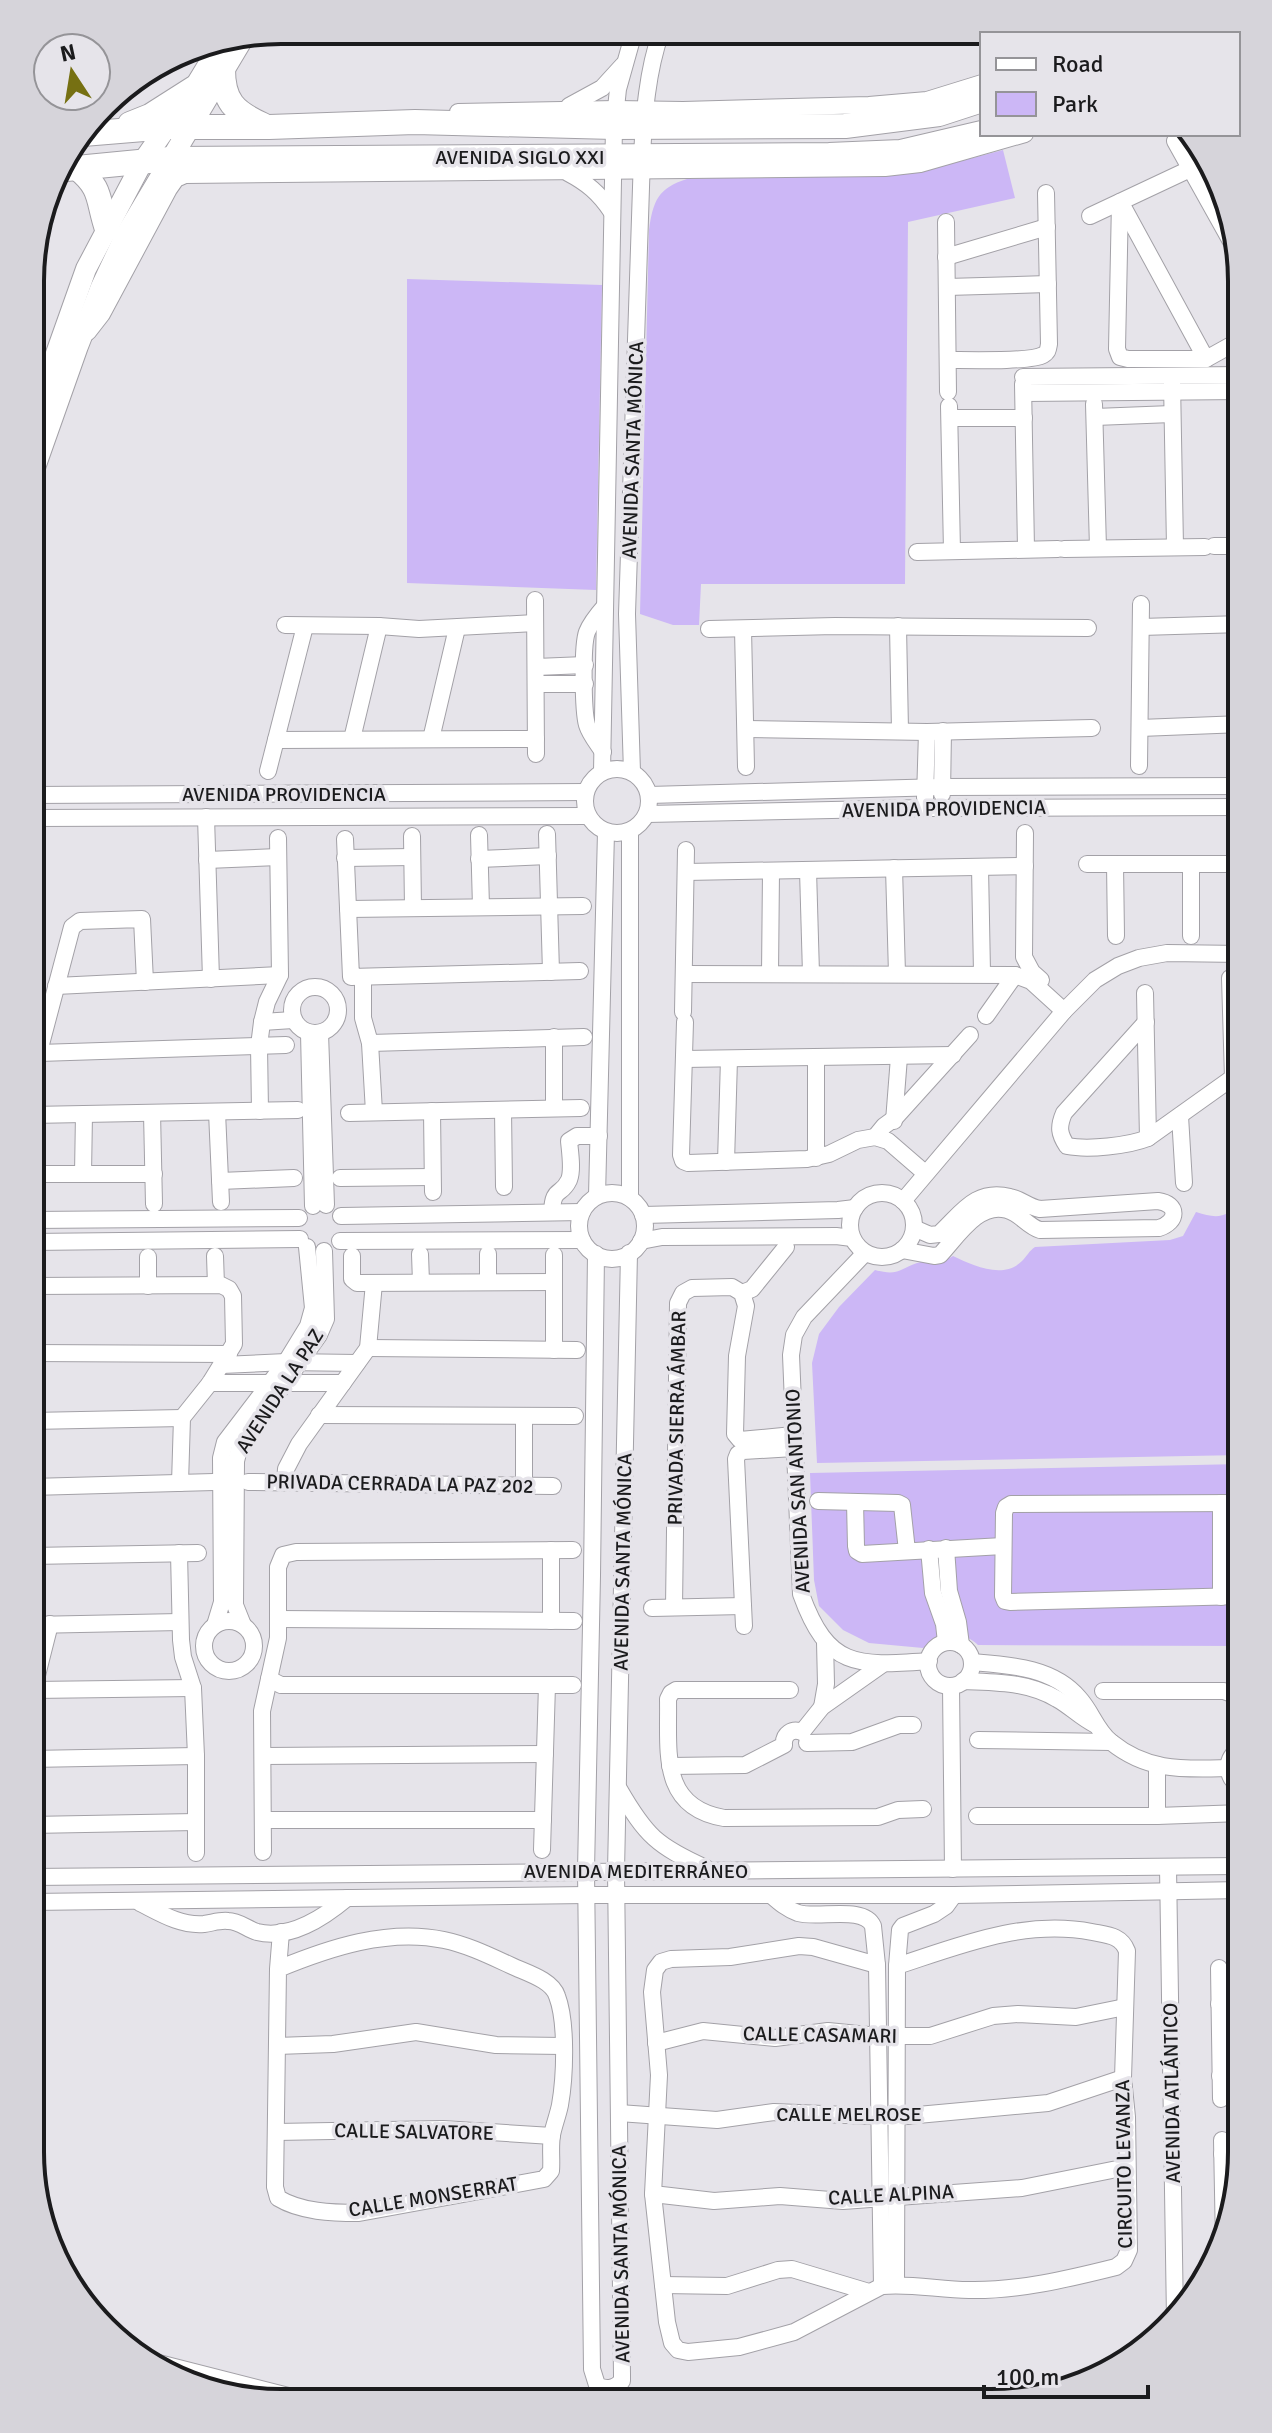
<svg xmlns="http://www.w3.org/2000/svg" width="1272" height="2433" font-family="Signika,sans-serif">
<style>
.green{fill:#ccb7f6}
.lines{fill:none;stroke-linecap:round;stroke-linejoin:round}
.minor-casing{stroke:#a3a1a7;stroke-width:18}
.major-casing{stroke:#a3a1a7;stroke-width:22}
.highway-casing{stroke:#a3a1a7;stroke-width:26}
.minor{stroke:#fff;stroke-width:16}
.major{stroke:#fff;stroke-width:20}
.highway{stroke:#fff;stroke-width:24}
.labels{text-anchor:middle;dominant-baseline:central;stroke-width:7;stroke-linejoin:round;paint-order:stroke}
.street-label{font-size:20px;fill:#1b1b1d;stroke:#e6e4ea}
.rim{fill:none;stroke:#1b1b1d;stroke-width:4}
</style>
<rect width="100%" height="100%" fill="#e6e4ea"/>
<g class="green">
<path d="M1003 150 1015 198 908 222 905 584H701L699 625H673L640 614 649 230C653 201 658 188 687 179L927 170Z"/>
<polygon points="407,279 602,285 596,590 407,583"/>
<path d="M1242 1202V1455L817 1463 812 1363 819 1334 839 1307 875 1270C901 1277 900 1267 921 1262 934 1259 935 1267 953 1256 972 1265 1003 1280 1022 1261 1027 1256 1029 1251 1035 1247L1170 1240 1183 1236 1196 1212C1217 1219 1226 1218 1242 1202Z"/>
<path d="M1242 1464V1646L978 1645C961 1628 940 1634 923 1648L869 1643 843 1630 819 1606 814 1580 810 1473Z"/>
</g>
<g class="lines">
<defs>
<g id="minor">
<polyline points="569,106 602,88 623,65"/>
<polyline points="458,112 616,109 683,110 869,105 927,100 982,83"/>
<polyline points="1175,141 1238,254"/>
<path d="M568 173C587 183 599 193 611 211"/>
<polyline points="1120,202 1117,349 1120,357 1128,359 1206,359 1242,339"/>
<polyline points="1121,203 1206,359"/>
<polyline points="1090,216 1190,169"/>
<polyline points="946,222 948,392"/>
<polyline points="946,257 1047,227"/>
<polyline points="947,287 1048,284"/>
<polyline points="88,332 102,314 169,189 176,179 185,175 885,168 920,164 1025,134"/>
<path d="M948 360C966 360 1031 362 1043 355 1048 352 1048 350 1049 344L1046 193"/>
<polyline points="1023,377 1242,375"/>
<polyline points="1172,382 1175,547"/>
<polyline points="1023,384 1026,549"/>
<polyline points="1024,393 1242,391"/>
<polyline points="1094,404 1098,548"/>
<polyline points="949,406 952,551"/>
<polyline points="1095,417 1172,414"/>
<polyline points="950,418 1024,418"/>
<polyline points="1214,546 1242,546"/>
<polyline points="1064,549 1205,547"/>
<polyline points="917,552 1058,549"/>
<polyline points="535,600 536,754"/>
<polyline points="285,625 379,626 419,629 535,623"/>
<polyline points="898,626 900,731"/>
<polyline points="1141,627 1242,624"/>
<polyline points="709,629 835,626 1088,628"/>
<polyline points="743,629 746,767"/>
<polyline points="536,667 585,665"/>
<polyline points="536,684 585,684"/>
<polyline points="1140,728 1242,724"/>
<polyline points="746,729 927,732 1092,728"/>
<polyline points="352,739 379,626"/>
<polyline points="431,739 457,628"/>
<polyline points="276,740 536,739"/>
<path d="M603 752C598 744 590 735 587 725 583 711 582 645 587 632 591 622 598 614 605 606"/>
<polyline points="1139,766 1141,604"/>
<circle cx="617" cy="801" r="32"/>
<polyline points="268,771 305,626"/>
<polyline points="602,772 614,127 618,89 634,32"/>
<path d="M632 772 627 614 642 157C644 115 647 72 661 32"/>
<polyline points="942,794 943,731"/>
<polyline points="31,795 585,792"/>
<polyline points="649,795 942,787 1242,786"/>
<polyline points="925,798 927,732"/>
<polyline points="647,814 925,808 1242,807"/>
<polyline points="206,817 211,979"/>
<polyline points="31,818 587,816"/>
<polyline points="630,831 630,1198"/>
<polyline points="1025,833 1024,957 1032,972 1041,980"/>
<polyline points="547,834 551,972"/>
<polyline points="479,835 481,907"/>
<polyline points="412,836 413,908"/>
<polyline points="345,839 351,977 580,971"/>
<polyline points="345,858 412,857"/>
<polyline points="479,859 548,856"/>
<polyline points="207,860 278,857"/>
<polyline points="1087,864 1242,864"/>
<polyline points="1115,864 1116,936"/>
<polyline points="980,867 982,973"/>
<polyline points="894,868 897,974"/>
<polyline points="808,870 811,974"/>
<polyline points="686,872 1025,866"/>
<polyline points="348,909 583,906"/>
<polyline points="1191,936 1191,865"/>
<polyline points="684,974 1015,975 1031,981 1064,1011"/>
<polyline points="770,974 771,871"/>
<polyline points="363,978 363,1018 370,1043 374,1112"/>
<polyline points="1230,978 1233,1078"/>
<polyline points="56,986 280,975"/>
<circle cx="315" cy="1010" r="23"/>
<polyline points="1145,993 1148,1138"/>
<polyline points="683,1012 686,850"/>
<polyline points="986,1016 1015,975"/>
<polyline points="262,1022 293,1020"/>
<polyline points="685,1022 681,1155 683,1161 688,1163 807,1159 829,1154 858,1140 875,1137 888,1141 925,1173"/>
<path d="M1146 1022 1064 1113C1058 1127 1059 1134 1067 1146 1088 1150 1128 1146 1148 1138L1242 1071"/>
<polyline points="309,1033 313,1206"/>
<polyline points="320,1033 326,1205"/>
<polyline points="554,1037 554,1108"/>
<polyline points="370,1043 584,1037"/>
<polyline points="39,1053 286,1045"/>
<polyline points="684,1059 953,1055"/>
<polyline points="31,1082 72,927 80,921 142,919 145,982"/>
<polyline points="503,1110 504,1187"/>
<polyline points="260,1111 259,1046 262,1022 267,1002 280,975 278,838"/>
<polyline points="432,1111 433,1192"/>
<polyline points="217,1112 221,1202"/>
<polyline points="152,1113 154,1204"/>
<polyline points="349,1113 581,1108"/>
<polyline points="31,1115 298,1110"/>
<polyline points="1180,1116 1184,1183"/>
<polyline points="894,1121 899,1057"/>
<polyline points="875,1137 884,1126 895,1118 970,1035"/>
<polyline points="816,1158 816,1058"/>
<polyline points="726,1162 729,1059"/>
<polyline points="31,1174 154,1174"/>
<polyline points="83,1174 84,1114"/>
<polyline points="340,1178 432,1177"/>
<polyline points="220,1181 294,1178"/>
<circle cx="882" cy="1225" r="32"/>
<circle cx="612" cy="1226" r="33"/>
<polyline points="597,1196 606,832"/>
<polyline points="903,1201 1064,1011 1095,980 1118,966 1139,958 1167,953 1242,954"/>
<path d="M552 1212C553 1186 561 1197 569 1180 573 1170 570 1152 569 1141L577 1136H599"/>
<polyline points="643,1215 838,1210 855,1208"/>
<polyline points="341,1216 582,1212"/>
<polyline points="31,1220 299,1218"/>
<polyline points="340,1241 582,1240"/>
<polyline points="641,1241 662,1237 836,1236 852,1238"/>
<polyline points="31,1242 300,1239"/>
<path d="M902 1250 934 1256 940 1255C957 1237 979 1201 1007 1210 1020 1213 1027 1226 1040 1230L1159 1228C1178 1222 1179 1204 1158 1201L1040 1209C1028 1207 1021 1199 1010 1197 975 1188 961 1214 939 1234L930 1235 914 1228"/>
<path d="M865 1253 804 1317 794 1335 791 1355 801 1594C828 1669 857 1666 929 1661"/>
<polyline points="420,1254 421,1282"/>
<polyline points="488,1254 488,1281"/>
<path d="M596 1254 592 1576 586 1871 592 2369 597 2385C606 2390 614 2389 622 2381V2375L616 1871 629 1253"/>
<polyline points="215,1256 216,1285"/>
<polyline points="352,1256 352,1279 357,1283 554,1282"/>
<polyline points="148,1257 148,1286"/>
<polyline points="31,1286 221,1285 229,1289 233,1296 234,1344 210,1383 182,1418 180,1483"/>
<polyline points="742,1293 752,1289 786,1247"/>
<polyline points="368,1348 577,1350"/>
<polyline points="554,1350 554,1255"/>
<polyline points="31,1353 229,1354"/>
<polyline points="222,1365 286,1362 357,1363"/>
<polyline points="210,1383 343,1383"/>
<polyline points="319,1415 575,1416"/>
<polyline points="524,1416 524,1485"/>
<polyline points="31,1421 182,1418"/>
<polyline points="248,1482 553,1486"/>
<polyline points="285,1482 286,1469 299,1444 368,1348 374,1283"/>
<polyline points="31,1487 214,1482"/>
<polyline points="818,1501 898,1503 902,1505 907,1551"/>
<polyline points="855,1502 856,1546 857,1551 862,1554 1003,1546"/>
<polyline points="1240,1503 1011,1504 1006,1507 1004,1513 1003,1596 1005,1601 1010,1602 1242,1596"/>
<polyline points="946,1548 949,1591 958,1622 961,1645"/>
<polyline points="929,1549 933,1593 944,1624 946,1642"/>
<polyline points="179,1553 181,1640 183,1657 193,1688 196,1756 196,1853"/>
<polyline points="31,1556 198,1553"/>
<polyline points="1221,1597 1221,1503"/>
<polyline points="674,1607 678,1303 683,1293 692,1288 732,1287 742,1293 746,1306 737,1356 735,1434 740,1440 793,1435"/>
<polyline points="652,1608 743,1606"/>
<polyline points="278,1619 574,1621"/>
<polyline points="551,1621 551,1550"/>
<circle cx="229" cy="1646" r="25"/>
<polyline points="31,1625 180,1622"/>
<polyline points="215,1625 222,1602 221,1458 225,1442 286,1362 308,1326 313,1308 307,1247"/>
<polyline points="243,1625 235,1605 236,1461 240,1446 319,1335 326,1319 324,1251"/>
<polyline points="744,1626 736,1459 738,1454 743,1451 794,1448"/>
<circle cx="950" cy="1664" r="22"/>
<path d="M972 1662C1009 1665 1053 1667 1079 1698 1092 1712 1096 1730 1111 1742 1148 1772 1184 1769 1228 1768"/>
<polyline points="269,1679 281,1685 573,1685"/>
<path d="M963 1681C996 1682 1028 1682 1057 1699 1070 1706 1080 1717 1094 1724"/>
<polyline points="951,1686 953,1869"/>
<polyline points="33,1690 193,1688"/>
<path d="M790 1690H676L671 1693 668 1699C669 1751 659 1807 724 1818L878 1817 898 1810 923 1809"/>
<polyline points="1103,1691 1224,1691 1232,1694 1242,1710"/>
<polyline points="31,1699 50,1624"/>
<polyline points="822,1707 826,1684 825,1642"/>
<polyline points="802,1732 822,1707 883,1664"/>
<polyline points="978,1740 1111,1742"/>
<polyline points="807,1743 852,1742 899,1725 913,1725"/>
<polyline points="263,1756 545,1754"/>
<polyline points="30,1759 196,1756"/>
<path d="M670 1766 745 1765 784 1745C783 1734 792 1728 802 1732"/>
<path d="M1242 1788C1224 1777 1224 1758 1242 1747"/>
<path d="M619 1789C646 1836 657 1846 706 1868"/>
<polyline points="977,1816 1157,1816 1242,1813"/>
<polyline points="1157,1816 1157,1765"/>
<polyline points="263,1820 543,1820"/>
<polyline points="30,1825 196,1822"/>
<polyline points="542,1850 547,1685"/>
<polyline points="263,1852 262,1711 278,1638 278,1567 283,1555 296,1552 573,1550"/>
<polyline points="1168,1867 1175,2319"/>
<polyline points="30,1877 1242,1866"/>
<path d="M771 1895C780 1903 787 1909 798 1913 818 1919 864 1905 873 1926L877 1965 882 2286"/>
<polyline points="30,1902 586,1895 954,1895 1242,1890"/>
<path d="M140 1903C160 1913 180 1926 204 1924 212 1923 220 1920 228 1921 239 1921 247 1929 257 1932 290 1940 323 1918 347 1898"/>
<path d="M877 1965 813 1947 799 1946 730 1957 671 1959 661 1962 655 1970 652 1992 659 2075 653 2194 667 2322 672 2343 678 2350 688 2352 739 2347 794 2332 882 2286C911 2283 940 2290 969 2290 1018 2291 1068 2279 1116 2267L1124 2261 1129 2250 1127 2117 1123 2078 1127 1951C1121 1935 1107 1935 1092 1932 1024 1919 961 1945 897 1966"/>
<polyline points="1219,1968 1221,2099"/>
<path d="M278 1969C329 1948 388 1928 444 1940 468 1945 490 1956 512 1966 527 1973 552 1980 557 1996 567 2022 565 2077 560 2105 558 2115 554 2125 552 2135 550 2147 552 2160 551 2171L544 2179 359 2213C332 2213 301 2212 278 2198L275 2187 278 1969 281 1932"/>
<polyline points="1219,2004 1241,2003"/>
<polyline points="656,2043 703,2031 775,2038 828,2031 878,2036 930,2036 993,2016 1018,2014 1076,2017 1125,2007"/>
<polyline points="277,2046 333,2044 416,2032 496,2045 563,2046"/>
<polyline points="1220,2076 1241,2076"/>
<polyline points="619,2113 717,2120 774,2112 896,2117 1048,2103 1123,2078"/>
<polyline points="276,2132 443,2129 552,2136"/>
<polyline points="1222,2140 1224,2244"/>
<polyline points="1222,2154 1241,2154"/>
<polyline points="653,2194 714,2201 780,2196 843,2201 1022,2188 1127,2167"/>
<polyline points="896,2284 897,1966 900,1930 903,1926 934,1914 946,1906 954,1895"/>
<polyline points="663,2285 727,2286 778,2270 792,2269 869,2292"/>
<polyline points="143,2359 308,2401"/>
</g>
<g id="major">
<polyline points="32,421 86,269 143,161 194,88 222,42"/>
<polyline points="32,476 78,346 101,287 125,236 244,37"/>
</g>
<g id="highway">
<path d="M223 69C223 101 234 112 263 125"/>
<polyline points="130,124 150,116 194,88"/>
<polyline points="83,134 168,127 269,127 415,122 614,127 845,126 939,114 982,100"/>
<path d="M77 168C103 189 97 200 107 229"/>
<polyline points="56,170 170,159 829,155 901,152 982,133"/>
</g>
</defs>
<use href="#minor" class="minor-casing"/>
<use href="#major" class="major-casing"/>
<use href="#highway" class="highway-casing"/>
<use href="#minor" class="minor"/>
<use href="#major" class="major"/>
<use href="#highway" class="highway"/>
</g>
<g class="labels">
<g class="street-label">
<text x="520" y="157">AVENIDA SIGLO XXI</text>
<text transform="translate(633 450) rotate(-88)">AVENIDA SANTA MÓNICA</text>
<text x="284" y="794">AVENIDA PROVIDENCIA</text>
<text transform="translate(944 809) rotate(-1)">AVENIDA PROVIDENCIA</text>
<text transform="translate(280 1391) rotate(-57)">AVENIDA LA PAZ</text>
<text transform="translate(677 1418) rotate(-89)">PRIVADA SIERRA ÁMBAR</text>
<text transform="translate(400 1484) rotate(1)">PRIVADA CERRADA LA PAZ 202</text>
<text transform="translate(798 1491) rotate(-93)">AVENIDA SAN ANTONIO</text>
<text transform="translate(623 1562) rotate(-89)">AVENIDA SANTA MÓNICA</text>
<text x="636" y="1871">AVENIDA MEDITERRÁNEO</text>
<text transform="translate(820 2035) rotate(1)">CALLE CASAMARI</text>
<text transform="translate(1172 2093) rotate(-91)">AVENIDA ATLÁNTICO</text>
<text x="849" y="2114">CALLE MELROSE</text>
<text transform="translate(414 2132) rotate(1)">CALLE SALVATORE</text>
<text transform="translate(1124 2164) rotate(-91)">CIRCUITO LEVANZA</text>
<text transform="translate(891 2195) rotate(-3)">CALLE ALPINA</text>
<text transform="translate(433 2197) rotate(-9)">CALLE MONSERRAT</text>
<text transform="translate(621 2254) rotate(-91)">AVENIDA SANTA MÓNICA</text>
</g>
</g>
<path d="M0 0H1272V2433H0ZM281 44H991A237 237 0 0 1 1228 281V2152A237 237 0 0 1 991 2389H281A237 237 0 0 1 44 2152V281A237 237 0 0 1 281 44Z" fill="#d6d4da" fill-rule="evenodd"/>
<path class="rim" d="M281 44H991A237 237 0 0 1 1228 281V2152A237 237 0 0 1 991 2389H281A237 237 0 0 1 44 2152V281A237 237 0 0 1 281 44Z"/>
<rect x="980" y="32" width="260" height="104" fill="#e6e4ea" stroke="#959498" stroke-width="2"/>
<rect x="996" y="58" width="40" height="12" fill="#ffffff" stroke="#959498" stroke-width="2"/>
<text x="1052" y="72" font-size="24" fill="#1b1b1d">Road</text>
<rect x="996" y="92" width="40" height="24" fill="#ccb7f6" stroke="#959498" stroke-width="2"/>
<text x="1052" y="112" font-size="24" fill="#1b1b1d">Park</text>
<g transform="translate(72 72) rotate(348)"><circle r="38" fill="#e6e4ea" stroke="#959498" stroke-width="2"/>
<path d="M0-6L14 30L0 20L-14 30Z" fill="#767012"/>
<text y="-12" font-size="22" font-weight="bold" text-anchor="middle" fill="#1b1b1d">N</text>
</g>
<path d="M984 2385v12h164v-12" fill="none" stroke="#1b1b1d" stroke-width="4"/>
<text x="996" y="2385" font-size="24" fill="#1b1b1d" stroke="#e6e4ea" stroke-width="6" paint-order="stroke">100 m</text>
</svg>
